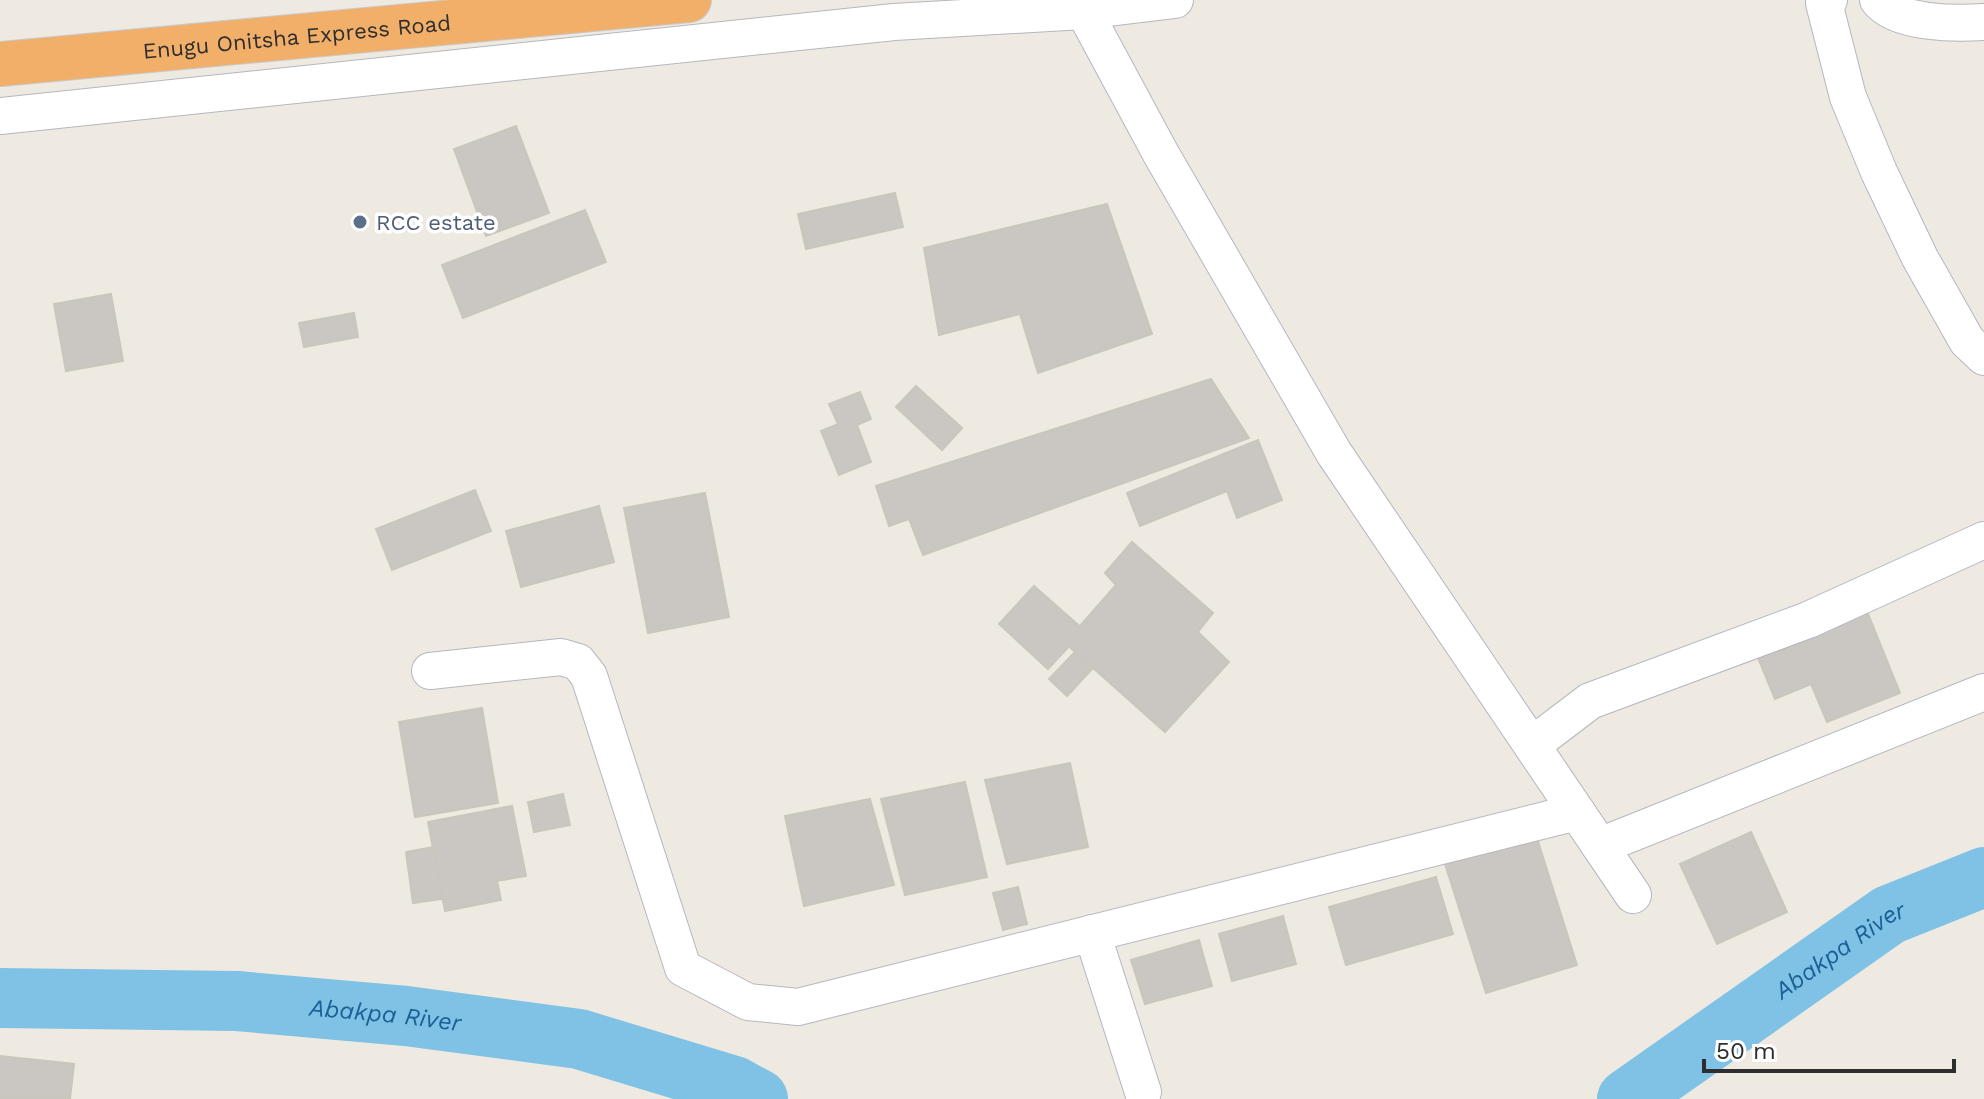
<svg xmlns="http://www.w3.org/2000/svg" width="1984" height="1099" font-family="'Work Sans',sans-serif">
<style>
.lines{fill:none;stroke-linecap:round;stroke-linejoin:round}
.river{stroke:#7fc2e5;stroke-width:60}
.building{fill:#cac6c1;stroke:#c9c6bb;stroke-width:2}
.street-casing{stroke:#b5b7c0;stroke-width:38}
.highway-casing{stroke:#c9c9c9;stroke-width:46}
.street{stroke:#fff;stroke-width:36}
.highway{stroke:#f1af6a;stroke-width:44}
.service-dot{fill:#5c6f8a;stroke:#fff;stroke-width:3}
.labels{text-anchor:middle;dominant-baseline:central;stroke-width:7;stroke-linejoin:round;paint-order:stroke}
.street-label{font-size:22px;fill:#2e2e2e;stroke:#fff}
.service-label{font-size:22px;fill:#4e5e75;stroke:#fff;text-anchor:start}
.water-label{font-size:24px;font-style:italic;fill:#1a6196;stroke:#fff}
</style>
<rect width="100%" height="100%" fill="#eeeae2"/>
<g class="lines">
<g class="river">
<path id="s1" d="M0 998 237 1001 406 1016 579 1039 734 1086 758 1099"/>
<path id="s2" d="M1627 1099 1889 915 1984 877"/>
</g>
</g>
<g class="building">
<polygon points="516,126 549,213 486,236 454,149"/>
<polygon points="895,193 903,227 806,249 798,214"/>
<polygon points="1107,204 1152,334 1038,373 1020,314 939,335 924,248"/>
<polygon points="585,210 606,262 463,318 442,265"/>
<polygon points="111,294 123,361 66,371 54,304"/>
<polygon points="354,313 358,337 304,347 299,323"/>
<polygon points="1211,379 1249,438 923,555 909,519 889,526 876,486"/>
<polygon points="916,386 962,428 942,450 896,407"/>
<polygon points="860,392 871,419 857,425 871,462 839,475 821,431 838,424 829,404"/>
<polygon points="1258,440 1282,500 1237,518 1227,491 1140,526 1127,493"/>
<polygon points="475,490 491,531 392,570 376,529"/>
<polygon points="705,493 729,617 648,633 624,508"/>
<polygon points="599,506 614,562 521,587 506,531"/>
<polygon points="1132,542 1213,613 1198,632 1229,662 1165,732 1065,643 1116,585 1105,573"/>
<polygon points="1034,586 1084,630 1048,669 999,624"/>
<polygon points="1866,609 1900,693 1827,722 1811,684 1775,699 1756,653"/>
<polygon points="1075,652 1093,668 1067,696 1049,679"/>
<polygon points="482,708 498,803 415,817 399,722"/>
<polygon points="1070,763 1088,847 1007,864 985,780"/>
<polygon points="965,782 987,877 905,895 881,799"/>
<polygon points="563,794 570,825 534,832 528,802"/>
<polygon points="870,799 894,885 804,906 785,816"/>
<polygon points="512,806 526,876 497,881 501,900 445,911 428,822"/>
<polygon points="1751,832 1787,912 1717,944 1680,864"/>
<polygon points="1536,835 1577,965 1486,993 1445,864"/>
<polygon points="434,847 442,899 413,903 406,852"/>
<polygon points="1436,877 1453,934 1346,965 1329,907"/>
<polygon points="1018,887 1027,924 1003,930 993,893"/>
<polygon points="1283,916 1296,964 1232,981 1219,934"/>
<polygon points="1199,940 1212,986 1145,1004 1131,960"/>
<polygon points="0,1056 74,1064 70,1099 0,1099"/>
</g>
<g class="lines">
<defs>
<g id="street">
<polyline points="1078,0 1161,154 1334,453 1633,895"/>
<polyline points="1829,0 1824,3 1848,97 1879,172 1920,258 1967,341 1984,357"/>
<path d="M1878 0C1897 24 1956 24 1984 22"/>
<polyline points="0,116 894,22 1084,11 1175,0"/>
<polyline points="430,671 561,657 578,662 589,676 683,968 748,1002 798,1007 1577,812"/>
<polyline points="1532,745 1590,701 1808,620 1984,540"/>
<polyline points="1600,846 1984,692"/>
<polyline points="1092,933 1143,1092"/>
</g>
<g id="highway">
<path id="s3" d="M0 64 689 0"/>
</g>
</defs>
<use href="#street" class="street-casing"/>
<use href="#highway" class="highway-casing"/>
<use href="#street" class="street"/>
<use href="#highway" class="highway"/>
</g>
<circle class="service-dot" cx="360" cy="222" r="8"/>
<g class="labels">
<g class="street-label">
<text stroke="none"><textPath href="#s3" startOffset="298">Enugu Onitsha Express Road</textPath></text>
</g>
<g class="service-label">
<text x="376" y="222">RCC estate</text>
</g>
<g class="water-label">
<text stroke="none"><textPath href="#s2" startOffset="260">Abakpa River</textPath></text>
<text stroke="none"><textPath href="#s1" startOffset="386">Abakpa River</textPath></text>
</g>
</g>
<path d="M1704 1059v12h250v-12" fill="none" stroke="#2e2e2e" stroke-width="4"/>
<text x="1716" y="1059" font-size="24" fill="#2e2e2e" stroke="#ffffff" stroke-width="6" paint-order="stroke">50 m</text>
</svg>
